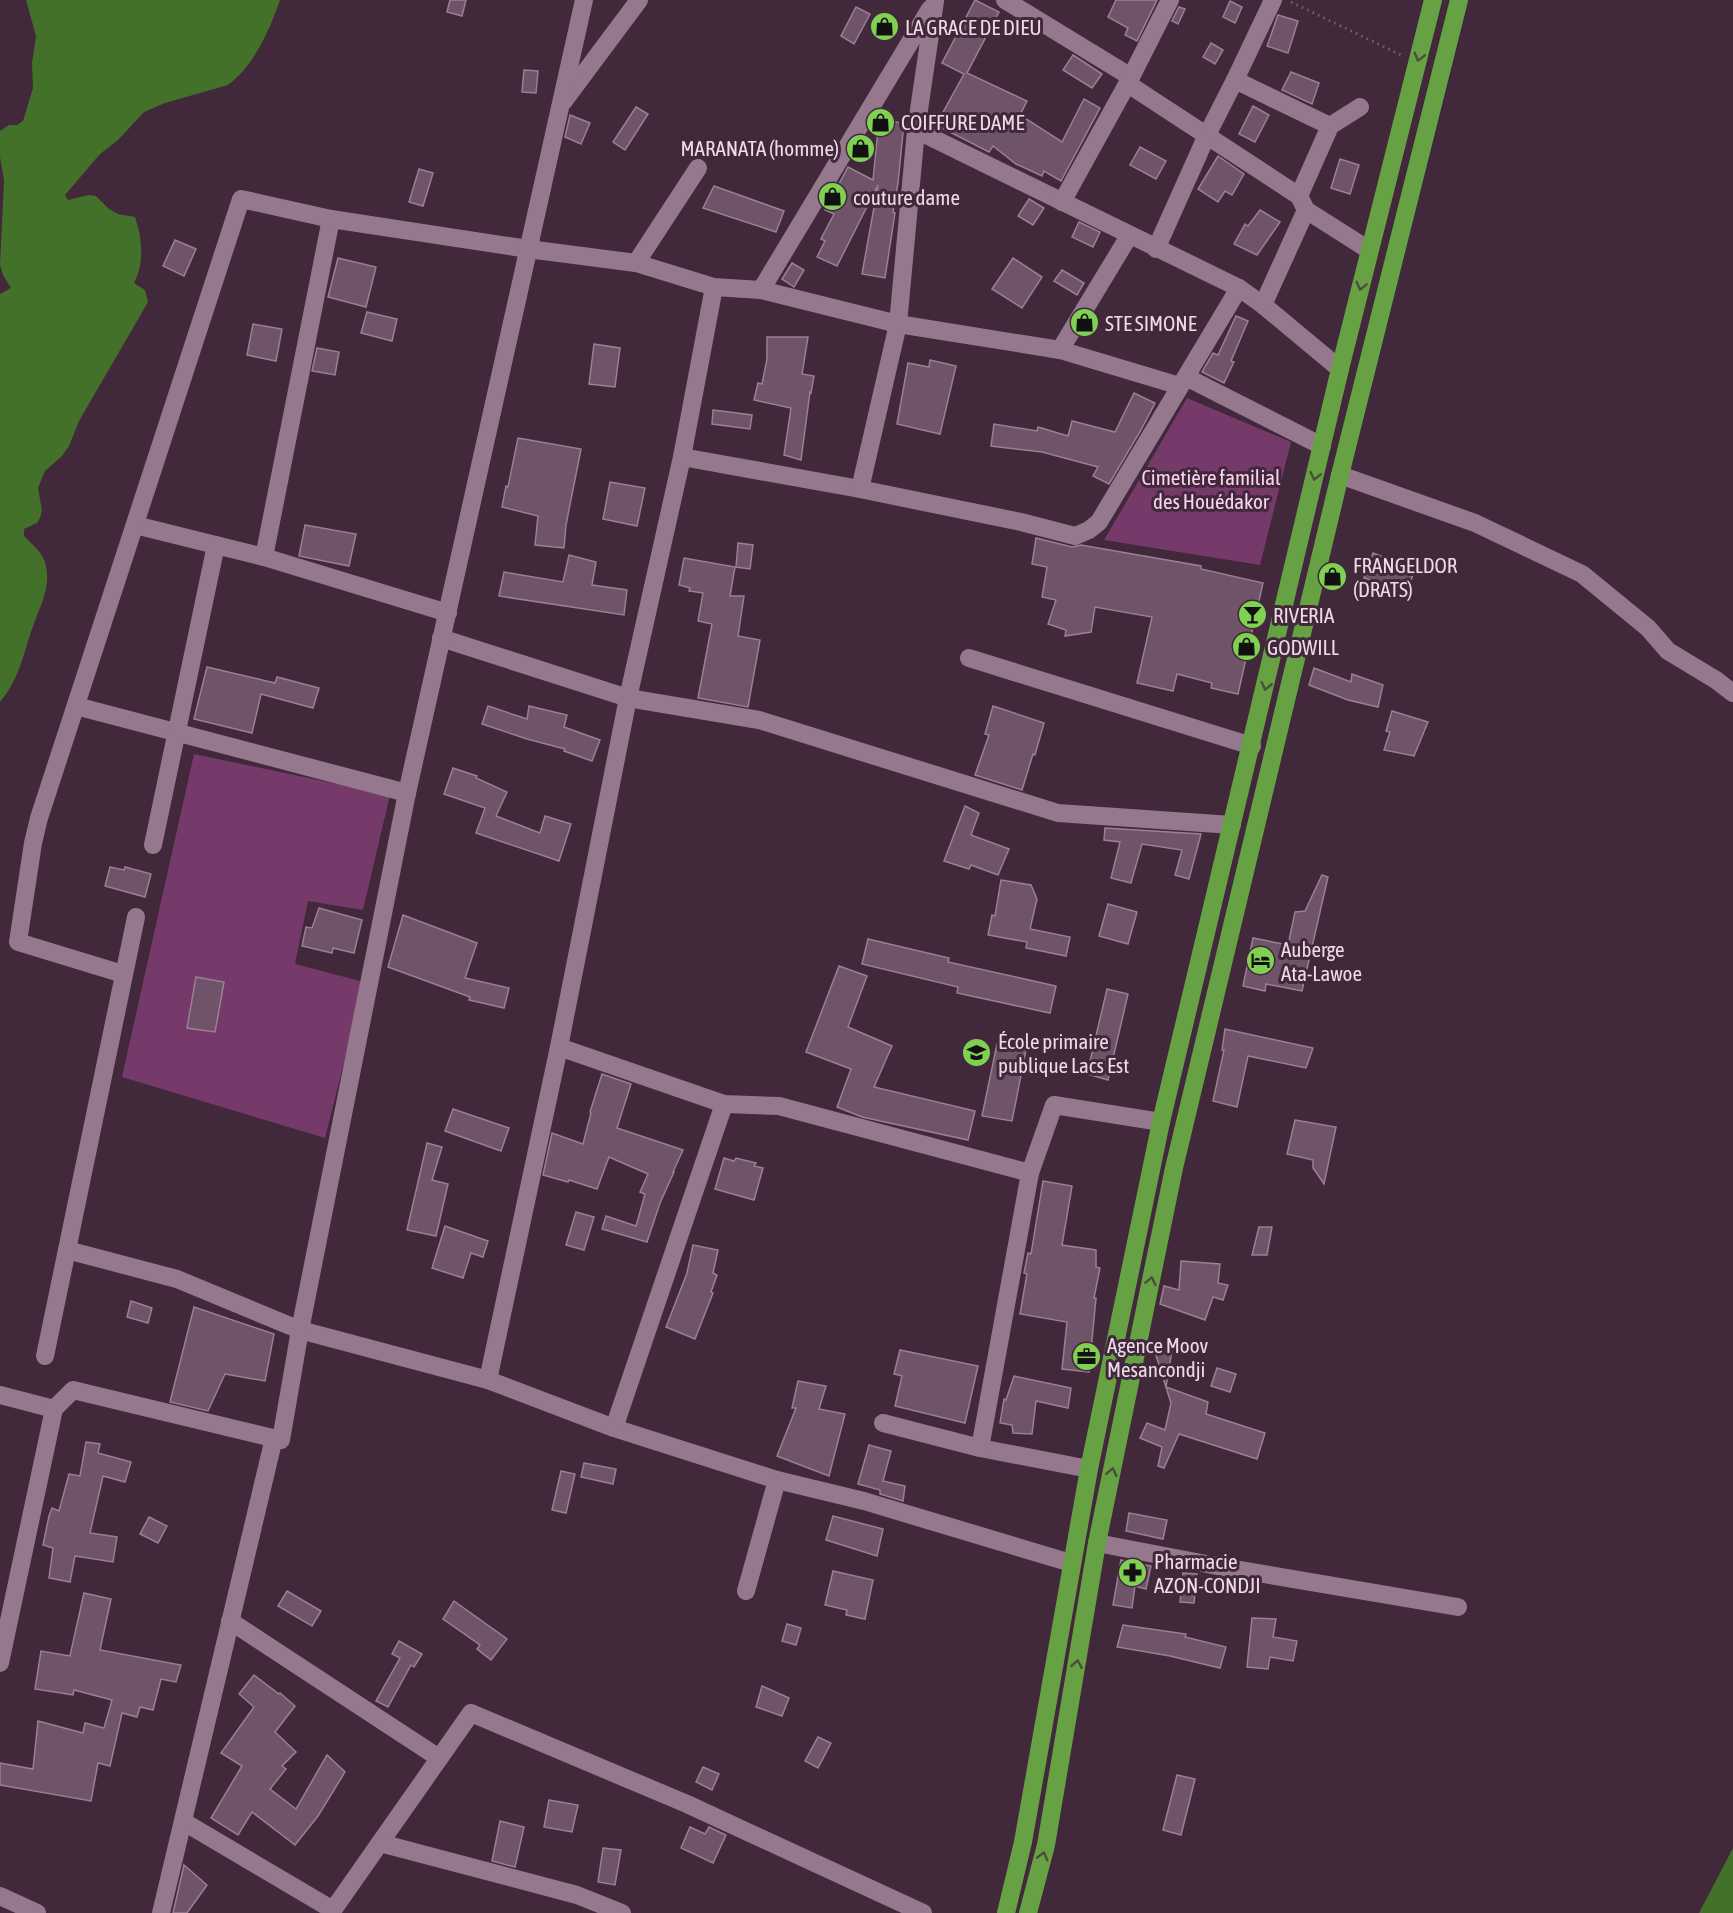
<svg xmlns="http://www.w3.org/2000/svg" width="1733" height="1913" font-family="'Asap Condensed',sans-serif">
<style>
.green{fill:#753a69}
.water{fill:#44712a}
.building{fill:#6f5368;stroke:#9c7e95;stroke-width:1.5}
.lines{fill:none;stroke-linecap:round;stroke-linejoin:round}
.path{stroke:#776071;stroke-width:3;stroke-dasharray:1.5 4.5;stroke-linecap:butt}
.minor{stroke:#96788e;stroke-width:18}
.highway{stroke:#66a243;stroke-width:18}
.oneway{stroke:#4c4d3d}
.labels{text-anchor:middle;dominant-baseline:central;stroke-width:6;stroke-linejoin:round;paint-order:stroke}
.poi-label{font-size:21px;fill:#eddce8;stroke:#41283b;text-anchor:start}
.park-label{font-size:21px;fill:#fbd4f0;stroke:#41283b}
</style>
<rect width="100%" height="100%" fill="#41283b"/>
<g class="green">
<polygon points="1187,398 1291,442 1260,565 1104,540"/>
<polygon points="194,754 390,795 363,910 308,901 295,964 364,982 325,1138 122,1077"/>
</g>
<g class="water">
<path d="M26 0H280C270 29 254 66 228 85L165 103 144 112 118 140 100 154 65 195 68 200 89 195 96 196 109 209 118 214 135 217C142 238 145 263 134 283L145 290 148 302 79 421 69 446 62 456 45 471 38 488 42 510 40 518 37 523 24 529V536C32 544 44 554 46 566 51 589 39 608 32 629 23 655 19 680 0 702V294L11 288 3 275 0 265 4 181 0 157V131L9 125H17L23 121 33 88 32 63 36 36Z"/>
<polygon points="1733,1848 1733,1913 1699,1913"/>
</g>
<g class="building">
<polygon points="450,0 466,0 462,16 447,12"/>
<polygon points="975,0 999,12 967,73 1027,101 1020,115 1062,142 1084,99 1100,108 1061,181 1044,171 1042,176 1016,164 993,146 989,152 936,125 964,74 942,63"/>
<polygon points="1116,0 1157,0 1137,41 1125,35 1128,28 1108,17"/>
<polygon points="1230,1 1242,7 1235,23 1223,17"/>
<polygon points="856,7 870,14 854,44 841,36"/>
<polygon points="1179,7 1185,9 1178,24 1172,21"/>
<polygon points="1278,15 1298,21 1288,53 1267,46"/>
<polygon points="1211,43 1223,50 1215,64 1203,57"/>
<polygon points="1073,55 1102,74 1092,88 1063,70"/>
<polygon points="524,70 538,71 536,93 522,92"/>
<polygon points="1291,72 1319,83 1312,104 1282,90"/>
<polygon points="1253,106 1269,115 1255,142 1239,134"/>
<polygon points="636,107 648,114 625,150 613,142"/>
<polygon points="570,115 590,123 581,144 565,137"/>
<polygon points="879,120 904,123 898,183 893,212 895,213 885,278 862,274 878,185 837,266 817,257 825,241 821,239 834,214 825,210 848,167 873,180"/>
<polygon points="1140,147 1166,161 1156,179 1130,165"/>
<polygon points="1218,156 1244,174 1232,195 1225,191 1218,202 1198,189"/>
<polygon points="1340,159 1359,165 1350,194 1331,188"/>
<polygon points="419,169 433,173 423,206 409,202"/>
<polygon points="714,186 784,211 776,232 703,208"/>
<polygon points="1029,199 1044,208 1033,225 1018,216"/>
<polygon points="1260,210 1280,222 1257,255 1234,244 1245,224 1248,226"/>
<polygon points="1079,222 1100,232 1093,247 1072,237"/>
<polygon points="175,240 196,249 184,276 163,266"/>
<polygon points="338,258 376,267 366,307 328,297"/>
<polygon points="1013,258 1042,277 1022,308 992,289"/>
<polygon points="792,263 804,270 794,287 782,279"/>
<polygon points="1062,270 1084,283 1077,295 1054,281"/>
<polygon points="367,312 397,319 392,341 361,333"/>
<polygon points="1236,316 1248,321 1231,361 1234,362 1224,383 1202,372 1213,353 1218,355"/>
<polygon points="253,324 282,329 276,361 247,355"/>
<polygon points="767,337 808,337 802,374 814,376 811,393 810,392 801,460 784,455 791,408 754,400 758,383 762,384 767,359"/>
<polygon points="594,344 620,348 615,387 589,384"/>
<polygon points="317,348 339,352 335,375 312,371"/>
<polygon points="930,360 956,366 940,434 897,424 908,363 929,367"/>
<polygon points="1134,393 1155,403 1141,430 1109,484 1093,476 1098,467 1042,452 991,446 994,424 1037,431 1038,427 1068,436 1072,421 1115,432"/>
<polygon points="713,410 752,415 750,429 712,424"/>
<polygon points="518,438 581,449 566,525 564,548 535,545 538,516 502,507 506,486 508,487"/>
<polygon points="610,482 645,488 637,526 603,519"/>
<polygon points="305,525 356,534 349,566 299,556"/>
<polygon points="1036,538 1072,547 1081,545 1201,566 1201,569 1263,583 1238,694 1211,688 1212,683 1177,674 1173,691 1137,683 1152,617 1095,607 1091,632 1065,636 1066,630 1048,624 1056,600 1042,597 1047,567 1032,564"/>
<polygon points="738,543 753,545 750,569 736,567"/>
<polygon points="1373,553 1415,569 1407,592 1364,578"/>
<polygon points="569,555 596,562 592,585 627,590 624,615 499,596 504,572 563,582"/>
<polygon points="684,558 735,567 730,596 744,596 738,636 760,640 748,707 698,698 712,624 698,621 703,593 689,591 690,588 679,585"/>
<polygon points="207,667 275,683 277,677 319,688 313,708 261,694 252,733 194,719"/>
<polygon points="1314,668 1351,682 1352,674 1383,685 1378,707 1348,700 1309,685"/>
<polygon points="488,706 527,719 529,706 567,715 564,727 600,740 592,761 564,751 565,749 527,739 482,724"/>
<polygon points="993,706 1044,723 1035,755 1033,754 1022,790 975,775 989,735 985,734"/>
<polygon points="1392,711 1428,722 1414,756 1384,750 1390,732 1386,731"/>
<polygon points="453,768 477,776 476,778 507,792 496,816 540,833 545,816 571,824 559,861 476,833 485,808 444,794"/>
<polygon points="965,806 979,813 971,835 1009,849 998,875 971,865 969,869 944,861"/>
<polygon points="1105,828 1201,834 1189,879 1175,875 1182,850 1142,844 1131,883 1111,878 1120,842 1104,840"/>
<polygon points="110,867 124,870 125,867 151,874 145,897 105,886"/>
<polygon points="1322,875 1328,877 1302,991 1266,984 1265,991 1243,986 1253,938 1288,945 1295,912 1305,911"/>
<polygon points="1001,880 1031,885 1037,899 1030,929 1070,937 1066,956 1026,948 1027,942 988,935 992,915 995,916"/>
<polygon points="1108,904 1137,912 1128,944 1099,936"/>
<polygon points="319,908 362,920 354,953 333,948 332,953 302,946 306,927 312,928"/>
<polygon points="403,915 477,943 465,978 509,988 504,1008 469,1000 470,997 388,967"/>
<polygon points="868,939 949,958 948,962 1056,986 1050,1013 957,993 958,987 862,964"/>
<polygon points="839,966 867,976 848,1027 892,1046 874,1087 975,1111 968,1140 862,1117 837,1107 851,1069 806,1052"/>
<polygon points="196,977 224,982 215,1032 187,1028"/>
<polygon points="1107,989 1128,994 1108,1080 1087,1074"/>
<polygon points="1225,1029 1313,1048 1306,1068 1248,1056 1237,1107 1213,1101 1224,1050 1222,1050"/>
<polygon points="997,1044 1026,1050 1012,1121 982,1116"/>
<polygon points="602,1074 631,1084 617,1128 683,1150 673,1172 674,1172 660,1203 647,1242 602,1229 606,1216 636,1226 645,1194 640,1192 648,1174 609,1157 597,1189 569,1180 568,1182 543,1175 552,1133 583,1144 591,1113 590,1112"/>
<polygon points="453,1109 509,1128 501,1151 445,1131"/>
<polygon points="1295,1120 1336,1127 1324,1184 1313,1168 1313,1160 1287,1154"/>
<polygon points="427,1143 442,1147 432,1180 448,1184 436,1236 407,1230"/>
<polygon points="724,1158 734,1161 736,1158 756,1163 754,1166 763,1168 754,1200 715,1189"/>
<polygon points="1043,1181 1072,1186 1062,1245 1096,1250 1096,1267 1100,1268 1094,1298 1096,1298 1089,1372 1062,1369 1067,1322 1020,1314 1027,1274 1024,1273 1028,1253 1031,1254"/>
<polygon points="576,1212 594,1217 584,1250 566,1245"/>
<polygon points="445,1226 488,1241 483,1257 471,1253 463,1278 432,1268"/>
<polygon points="1259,1227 1272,1227 1267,1255 1252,1255"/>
<polygon points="693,1245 718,1250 713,1273 717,1275 711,1292 713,1293 695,1339 666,1327 687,1273"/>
<polygon points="1181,1261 1220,1264 1218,1283 1228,1285 1223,1300 1213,1297 1205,1320 1160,1304 1164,1286 1179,1290"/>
<polygon points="131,1301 152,1308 148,1323 127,1317"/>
<polygon points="194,1307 274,1334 265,1381 225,1374 208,1411 170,1402"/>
<polygon points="1153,1346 1172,1350 1166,1387 1208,1402 1206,1414 1265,1433 1257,1459 1179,1434 1164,1468 1158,1466 1162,1447 1140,1438 1147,1423 1165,1430 1171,1403"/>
<polygon points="900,1350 978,1366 965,1423 895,1406 902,1376 894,1374"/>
<polygon points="1217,1368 1236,1374 1230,1392 1211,1386"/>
<polygon points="1014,1376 1071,1388 1068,1408 1036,1401 1032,1434 1013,1433 1012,1425 1000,1423 1004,1399 1006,1400"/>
<polygon points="798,1381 826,1386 819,1409 845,1414 829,1476 777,1456 796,1408 792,1408"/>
<polygon points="86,1442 100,1444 98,1453 131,1462 125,1482 103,1476 90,1533 117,1537 113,1562 75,1556 70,1582 49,1578 53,1548 43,1545 49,1516 52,1508 59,1511 69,1474 80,1476"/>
<polygon points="869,1445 891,1451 883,1481 905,1486 903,1501 880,1494 880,1490 858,1484"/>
<polygon points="584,1463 616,1469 613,1484 581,1477"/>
<polygon points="561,1471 575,1474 566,1513 552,1510"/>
<polygon points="1129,1513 1167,1520 1163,1539 1126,1531"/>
<polygon points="833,1516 883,1529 877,1556 826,1540"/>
<polygon points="149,1517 167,1526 158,1543 140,1534"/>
<polygon points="1121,1560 1151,1566 1146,1589 1135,1586 1132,1608 1113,1605"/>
<polygon points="833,1571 873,1580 865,1619 846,1615 847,1610 825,1605"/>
<polygon points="1183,1573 1197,1574 1194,1603 1180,1602"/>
<polygon points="287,1591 321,1611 312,1626 278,1606"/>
<polygon points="84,1593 111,1599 100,1650 181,1665 176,1682 161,1679 153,1710 140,1707 137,1717 122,1713 110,1766 98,1763 91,1801 0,1785 0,1763 33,1769 38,1721 83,1733 85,1723 104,1728 112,1700 74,1690 73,1695 35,1689 41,1651 70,1656"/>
<polygon points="454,1601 507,1639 491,1660 477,1649 480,1645 443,1619"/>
<polygon points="1252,1618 1276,1619 1273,1637 1297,1641 1293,1661 1270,1657 1268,1669 1247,1667"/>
<polygon points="787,1624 801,1628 796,1645 782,1641"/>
<polygon points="1123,1625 1186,1634 1185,1637 1226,1647 1220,1668 1170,1656 1117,1647"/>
<polygon points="399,1641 422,1654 414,1667 411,1665 388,1707 376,1701 400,1658 392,1654"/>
<polygon points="254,1675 279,1694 280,1693 295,1706 275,1732 296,1752 282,1766 286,1769 270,1789 296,1809 327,1755 345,1772 318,1816 295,1845 252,1812 238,1835 211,1818 242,1766 221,1753 254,1707 239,1694"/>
<polygon points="762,1686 789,1698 782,1716 756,1707"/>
<polygon points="818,1737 831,1743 818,1768 805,1761"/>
<polygon points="703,1767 719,1774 712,1790 696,1782"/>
<polygon points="1177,1775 1195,1779 1181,1835 1163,1830"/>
<polygon points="549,1800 578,1805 572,1832 544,1827"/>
<polygon points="500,1821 524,1827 515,1867 492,1861"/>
<polygon points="690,1827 705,1834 709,1827 726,1835 713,1863 681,1848"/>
<polygon points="603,1848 621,1850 615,1885 598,1882"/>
<polygon points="184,1865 207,1885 187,1913 173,1913"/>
</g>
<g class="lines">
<polyline class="path" points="1291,2 1401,55"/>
<g class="minor">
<polyline points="1005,0 1131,77"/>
<polyline points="1235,80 1330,126"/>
<polyline points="1128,84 1299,196 1306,210 1369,250"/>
<polyline points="563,102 639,0"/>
<polyline points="916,130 1239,288 1263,305 1340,369"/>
<polyline points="1299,196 1330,126 1360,107"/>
<polyline points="1062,202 1131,77 1170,0"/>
<polyline points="1156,249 1207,135 1235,80 1273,0"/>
<polyline points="636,263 698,168"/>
<polyline points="761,290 930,9"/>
<polyline points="1263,305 1306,210"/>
<polyline points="1060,350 1129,236"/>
<polyline points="1186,377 1322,446"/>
<polyline points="682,457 860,489 1021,522 1075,536 1089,530 1099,522 1239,288"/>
<polyline points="1340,475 1475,523 1582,574 1648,628 1668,651 1716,680 1733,693"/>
<polyline points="860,489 898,324 916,130 935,1"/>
<polyline points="135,525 264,557 448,613"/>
<polyline points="264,557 331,219"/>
<polyline points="441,638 628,698 759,720 1058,813 1232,825"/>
<polyline points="969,658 1252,746"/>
<polyline points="76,706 407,793"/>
<polyline points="153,845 216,545"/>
<polyline points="123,974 18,942 33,843 39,818 241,199 331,219 528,249 636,263 714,287 761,290 898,324 1060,350 1180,386"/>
<polyline points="559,1047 724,1104 779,1106 1030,1173"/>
<polyline points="67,1250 177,1279 300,1330 488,1380 614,1428 777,1480 864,1501 1071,1563"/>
<polyline points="45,1356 136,917"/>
<polyline points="488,1380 559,1047 628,698 682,457 714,287"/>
<polyline points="0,1395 54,1409"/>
<polyline points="883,1423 980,1448 1089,1469"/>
<polyline points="614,1428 724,1104"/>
<polyline points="980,1448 1030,1173 1054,1105 1161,1122"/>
<polyline points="1097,1543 1217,1566 1458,1607"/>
<polyline points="746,1591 777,1480"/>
<polyline points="230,1621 439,1758"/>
<polyline points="0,1663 54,1409 73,1390 281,1440 300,1330 407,793 584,0"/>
<polyline points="184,1822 333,1910 471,1713 687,1804 923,1913"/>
<polyline points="380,1843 577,1895 622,1913"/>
<polyline points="0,1896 37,1913"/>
<polyline points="161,1913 274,1438"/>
</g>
<g class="highway">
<polyline points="1006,1913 1023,1842 1089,1469 1161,1122 1340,369 1433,0"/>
<polyline points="1028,1913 1046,1845 1097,1543 1174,1168 1340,475 1459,0"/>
</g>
</g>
<defs><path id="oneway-chevron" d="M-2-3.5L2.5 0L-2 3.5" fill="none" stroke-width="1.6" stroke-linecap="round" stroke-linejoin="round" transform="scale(1.5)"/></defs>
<g class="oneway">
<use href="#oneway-chevron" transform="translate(1419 57) rotate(104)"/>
<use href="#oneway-chevron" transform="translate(1361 286) rotate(104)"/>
<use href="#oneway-chevron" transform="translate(1315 476) rotate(103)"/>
<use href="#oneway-chevron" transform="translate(1266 686) rotate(103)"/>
<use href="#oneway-chevron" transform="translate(1151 1281) rotate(-78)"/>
<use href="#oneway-chevron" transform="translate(1112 1472) rotate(-78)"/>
<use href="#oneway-chevron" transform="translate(1077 1664) rotate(-80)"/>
<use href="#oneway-chevron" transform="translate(1043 1856) rotate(-76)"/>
</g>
<defs>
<symbol id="shop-disc" viewBox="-11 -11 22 22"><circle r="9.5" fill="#80d051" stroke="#41283b"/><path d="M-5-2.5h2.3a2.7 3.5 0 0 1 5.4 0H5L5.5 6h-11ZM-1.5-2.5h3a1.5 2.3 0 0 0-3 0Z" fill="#111"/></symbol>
<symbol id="bar-disc" viewBox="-11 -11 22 22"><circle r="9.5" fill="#80d051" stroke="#41283b"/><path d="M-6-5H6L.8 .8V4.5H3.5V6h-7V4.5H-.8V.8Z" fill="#111"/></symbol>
<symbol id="hotel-disc" viewBox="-11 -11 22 22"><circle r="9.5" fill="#80d051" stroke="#41283b"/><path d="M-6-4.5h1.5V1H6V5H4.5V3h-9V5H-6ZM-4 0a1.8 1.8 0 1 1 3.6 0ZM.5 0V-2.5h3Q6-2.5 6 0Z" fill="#111"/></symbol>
<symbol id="school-disc" viewBox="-11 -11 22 22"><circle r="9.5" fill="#80d051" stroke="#41283b"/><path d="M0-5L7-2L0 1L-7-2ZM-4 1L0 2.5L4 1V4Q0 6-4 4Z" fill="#111"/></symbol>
<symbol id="office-disc" viewBox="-11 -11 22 22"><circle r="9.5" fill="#80d051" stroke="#41283b"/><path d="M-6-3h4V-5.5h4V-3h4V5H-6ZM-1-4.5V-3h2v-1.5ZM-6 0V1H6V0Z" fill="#111"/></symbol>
<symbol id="pharmacy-disc" viewBox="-11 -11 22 22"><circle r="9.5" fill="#80d051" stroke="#41283b"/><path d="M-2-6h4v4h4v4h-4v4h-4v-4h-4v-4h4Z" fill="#111"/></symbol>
</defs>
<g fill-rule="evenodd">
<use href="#shop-disc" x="868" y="10" width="33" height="33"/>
<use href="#shop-disc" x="864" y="106" width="33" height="33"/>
<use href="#shop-disc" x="844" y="132" width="33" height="33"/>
<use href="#shop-disc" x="816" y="180" width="33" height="33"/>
<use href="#shop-disc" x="1068" y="306" width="33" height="33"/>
<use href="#shop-disc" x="1316" y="560" width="33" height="33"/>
<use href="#bar-disc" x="1236" y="598" width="33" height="33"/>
<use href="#shop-disc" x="1230" y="630" width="33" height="33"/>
<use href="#hotel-disc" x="1244" y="944" width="33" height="33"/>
<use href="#school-disc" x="960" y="1036" width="33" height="33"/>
<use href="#office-disc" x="1070" y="1340" width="33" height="33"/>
<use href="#pharmacy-disc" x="1116" y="1556" width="33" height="33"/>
</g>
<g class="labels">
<g class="poi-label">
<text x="905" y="27">LA GRACE DE DIEU</text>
<text x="901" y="122">COIFFURE DAME</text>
<text x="839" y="148" text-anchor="end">MARANATA (homme)</text>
<text x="853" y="197">couture dame</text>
<text x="1105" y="323">STE SIMONE</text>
<text x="1353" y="565">FRANGELDOR<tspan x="1353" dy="24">(DRATS)</tspan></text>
<text x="1273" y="615">RIVERIA</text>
<text x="1267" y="647">GODWILL</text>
<text x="1281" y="949">Auberge<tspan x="1281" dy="24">Ata-Lawoe</tspan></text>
<text x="998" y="1041">École primaire<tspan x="998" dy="24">publique Lacs Est</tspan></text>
<text x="1107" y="1345">Agence Moov<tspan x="1107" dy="24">Mesancondji</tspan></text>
<text x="1154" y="1561">Pharmacie<tspan x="1154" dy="24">AZON-CONDJI</tspan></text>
</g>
<g class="park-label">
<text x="1211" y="477">Cimetière familial<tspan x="1211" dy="24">des Houédakor</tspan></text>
</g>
</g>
</svg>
